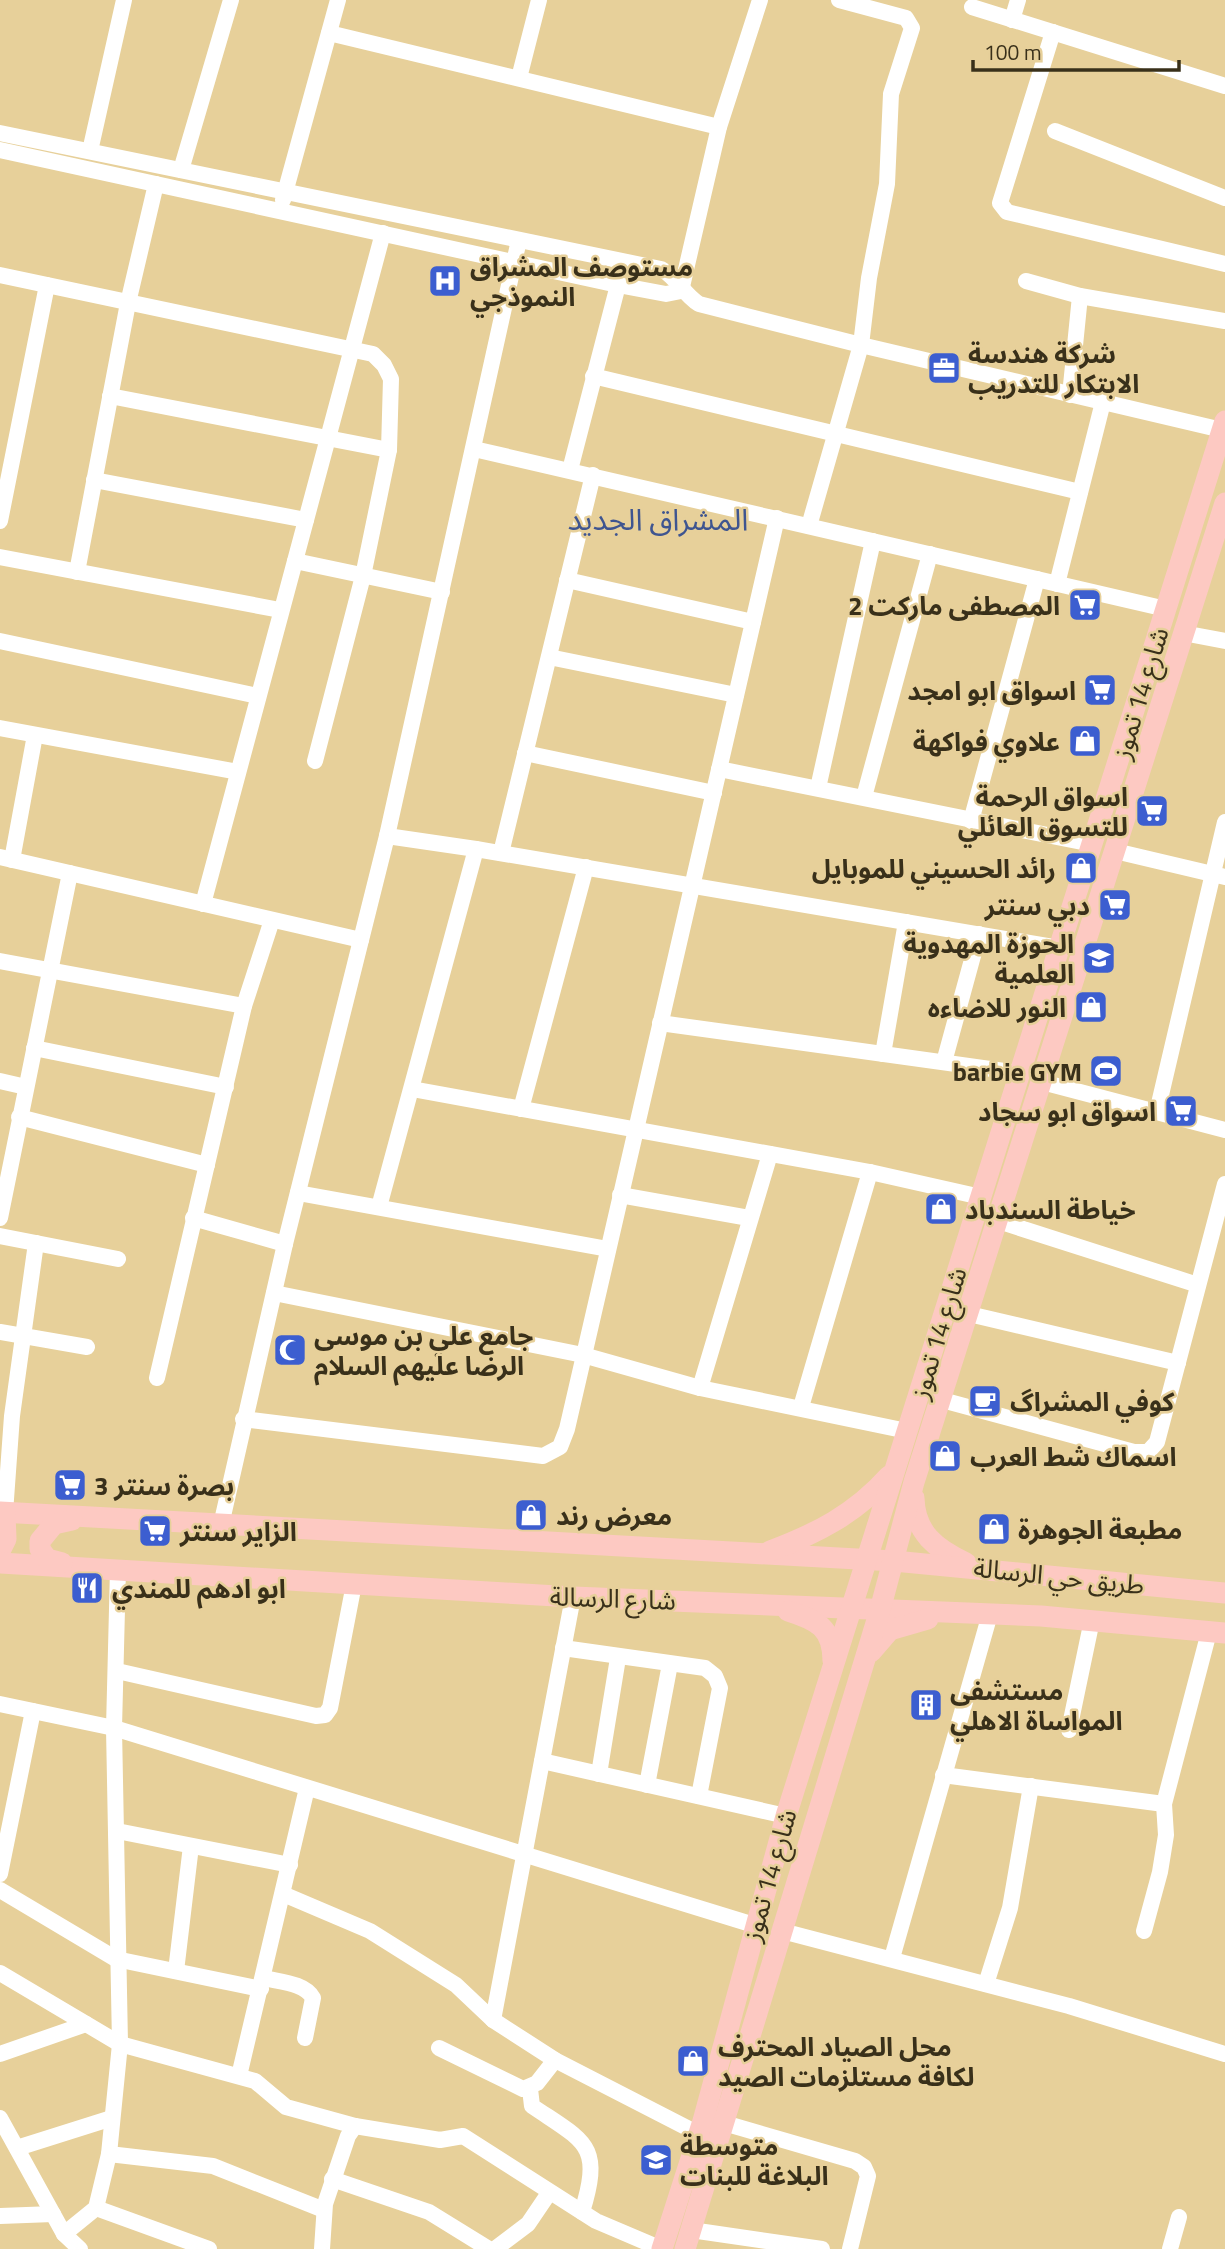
<svg xmlns="http://www.w3.org/2000/svg" width="1225" height="2249" font-family="'Titillium Web','Noto Sans Arabic',sans-serif">
<style>
.lines{fill:none;stroke-linecap:round;stroke-linejoin:round}
.minor{stroke:#fff;stroke-width:16}
.major{stroke:#fdc9c2;stroke-width:21}
.labels{text-anchor:middle;dominant-baseline:central;stroke-width:5;stroke-linejoin:round;paint-order:stroke}
.poi-label{font-size:26px;font-weight:bold;fill:#39301a;stroke:#e7d09a;text-anchor:start}
.street-label{font-size:26px;fill:#39301a;stroke:#e7d09a}
.quarter-label{font-size:30px;fill:#3f5590;stroke:#e7d09a}
</style>
<rect width="100%" height="100%" fill="#e7d09a"/>
<g class="lines">
<g class="minor">
<polyline points="972,7 1225,86"/>
<polyline points="1012,20 1018,0"/>
<polyline points="1053,32 1000,203 1007,212 1225,264"/>
<polyline points="329,33 719,127"/>
<polyline points="519,78 539,0"/>
<polyline points="1055,131 1225,198"/>
<path d="M0 133 661 269C677 277 683 294 699 304L861 345 1222 430"/>
<polyline points="0,150 618,285 666,294 681,291"/>
<polyline points="90,151 124,0"/>
<polyline points="181,170 231,0"/>
<polyline points="283,200 338,0"/>
<polyline points="0,275 373,354 384,365 391,379 389,450 363,576 315,761"/>
<polyline points="1026,281 1080,296 1225,321"/>
<polyline points="681,291 719,127 760,0"/>
<polyline points="593,376 1080,492"/>
<polyline points="1070,395 1080,296"/>
<polyline points="110,396 389,450"/>
<polyline points="474,449 1166,609"/>
<polyline points="570,470 618,285"/>
<polyline points="94,480 306,520"/>
<polyline points="0,521 47,285"/>
<polyline points="809,526 861,345 869,278 887,184 891,94 912,28 906,18 839,0"/>
<polyline points="0,557 280,610"/>
<polyline points="295,561 442,592"/>
<polyline points="77,572 128,303 156,184"/>
<polyline points="567,580 753,622"/>
<polyline points="1057,584 1103,402"/>
<polyline points="1183,633 1225,641"/>
<polyline points="0,641 258,696"/>
<polyline points="549,657 736,695"/>
<polyline points="0,728 238,772"/>
<polyline points="525,753 714,793"/>
<polyline points="719,769 1092,844"/>
<polyline points="818,788 873,541"/>
<polyline points="864,797 930,554"/>
<polyline points="971,821 1037,579"/>
<polyline points="387,836 476,849 1059,948"/>
<polyline points="1115,851 1225,877"/>
<polyline points="501,853 593,475"/>
<polyline points="0,857 361,940"/>
<polyline points="12,860 35,735"/>
<polyline points="203,904 383,233"/>
<polyline points="0,961 244,1006"/>
<polyline points="660,1023 1020,1073"/>
<polyline points="34,1048 226,1087"/>
<polyline points="883,1054 906,922"/>
<polyline points="944,1062 979,934"/>
<polyline points="0,1081 26,1087"/>
<polyline points="1042,1082 1225,1130"/>
<polyline points="412,1089 870,1172 981,1197"/>
<polyline points="521,1109 586,867"/>
<polyline points="1157,1112 1225,822"/>
<polyline points="19,1117 207,1165"/>
<polyline points="298,1193 608,1249"/>
<polyline points="620,1195 749,1218"/>
<polyline points="379,1207 476,849"/>
<polyline points="0,1218 70,873"/>
<polyline points="193,1218 285,1244"/>
<polyline points="998,1221 1198,1285"/>
<polyline points="0,1236 118,1259"/>
<polyline points="274,1293 583,1355 700,1388 907,1431"/>
<polyline points="969,1314 1178,1363"/>
<polyline points="0,1332 87,1347"/>
<polyline points="157,1378 244,1006 272,920"/>
<polyline points="700,1388 770,1154"/>
<polyline points="942,1400 1134,1452 1148,1452 1157,1442 1225,1184"/>
<polyline points="801,1407 870,1172"/>
<polyline points="243,1419 543,1456 560,1447 567,1429 777,518"/>
<polyline points="5,1513 12,1416 36,1243"/>
<polyline points="221,1525 285,1244 387,836 519,240"/>
<polyline points="563,1648 705,1668 715,1676 720,1688 699,1796"/>
<polyline points="117,1671 316,1716 325,1715 330,1708 354,1584"/>
<polyline points="0,1704 114,1728 754,1925"/>
<polyline points="1069,1730 1092,1620"/>
<polyline points="542,1761 786,1816"/>
<polyline points="599,1774 618,1658"/>
<polyline points="943,1775 1164,1804"/>
<polyline points="647,1785 670,1664"/>
<polyline points="117,1831 290,1865"/>
<polyline points="0,1874 33,1711"/>
<polyline points="0,1890 116,1959 261,1989"/>
<polyline points="283,1894 370,1931 456,1985 493,2020 555,2060 699,2134"/>
<polyline points="782,1931 1069,2006 1225,2054"/>
<polyline points="1144,1931 1160,1872 1166,1835 1164,1804 1209,1632"/>
<polyline points="892,1958 990,1614"/>
<polyline points="176,1971 191,1846"/>
<polyline points="0,1973 120,2044 255,2081 286,2107 355,2126 440,2140 463,2136 596,2221 662,2249"/>
<path d="M264 1978C280 1982 305 1983 313 1998L305 2038"/>
<polyline points="986,1984 1010,1908 1031,1786"/>
<polyline points="493,2020 573,1597"/>
<polyline points="439,2048 523,2089 537,2083 555,2060"/>
<polyline points="0,2054 86,2024"/>
<polyline points="239,2076 307,1788"/>
<path d="M530 2089 532 2106C585 2142 603 2144 582 2212"/>
<polyline points="0,2118 64,2234 80,2249"/>
<polyline points="724,2123 855,2161 864,2167 868,2176 850,2249"/>
<polyline points="17,2148 112,2118"/>
<polyline points="109,2154 213,2166 324,2210"/>
<polyline points="332,2179 429,2212 489,2249"/>
<polyline points="96,2208 209,2249"/>
<polyline points="0,2216 53,2214"/>
<polyline points="691,2230 822,2249"/>
<polyline points="64,2234 96,2208 109,2154 120,2044 114,1728 118,1569"/>
<polyline points="322,2249 325,2204 348,2136 355,2126"/>
<polyline points="495,2249 528,2224 549,2193"/>
<polyline points="1170,2249 1179,2217"/>
</g>
<g class="major">
<path d="M914 1498C915 1533 936 1549 966 1563"/>
<polyline points="0,1512 894,1561 1225,1593"/>
<polyline points="0,1551 6,1539 5,1513"/>
<path d="M770 1551C816 1534 855 1514 889 1476"/>
<polyline points="0,1563 573,1597 1041,1616 1225,1633"/>
<polyline points="62,1563 47,1559 40,1549 40,1541 54,1524 72,1520"/>
<path d="M788 1611C817 1620 833 1628 833 1661"/>
<polyline points="871,1652 890,1630 928,1619"/>
<polyline points="662,2249 703,2121 786,1816 1225,421"/>
<polyline points="685,2249 880,1610 914,1482 1225,503"/>
</g>
</g>
<defs>
<symbol id="hospital-square" viewBox="-11 -11 22 22"><rect x="-9" y="-9" width="18" height="18" rx="4" fill="#3c5ed0" stroke="#e7d09a"/><path d="M-5-5h3v3.5h4V-5h3V5h-3V1.5h-4V5h-3Z" fill="#fff"/></symbol>
<symbol id="office-square" viewBox="-11 -11 22 22"><rect x="-9" y="-9" width="18" height="18" rx="4" fill="#3c5ed0" stroke="#e7d09a"/><path d="M-6-3h4V-5.5h4V-3h4V5H-6ZM-1-4.5V-3h2v-1.5ZM-6 0V1H6V0Z" fill="#fff"/></symbol>
<symbol id="supermarket-square" viewBox="-11 -11 22 22"><rect x="-9" y="-9" width="18" height="18" rx="4" fill="#3c5ed0" stroke="#e7d09a"/><path d="M-6-5.5h2.5l.6 2H6L4.5 2H-2.5L-4.4-4H-6ZM-1.5 3.2a1.3 1.3 0 1 0 .1 0ZM3 3.2a1.3 1.3 0 1 0 .1 0Z" fill="#fff"/></symbol>
<symbol id="shop-square" viewBox="-11 -11 22 22"><rect x="-9" y="-9" width="18" height="18" rx="4" fill="#3c5ed0" stroke="#e7d09a"/><path d="M-5-2.5h2.3a2.7 3.5 0 0 1 5.4 0H5L5.5 6h-11ZM-1.5-2.5h3a1.5 2.3 0 0 0-3 0Z" fill="#fff"/></symbol>
<symbol id="university-square" viewBox="-11 -11 22 22"><rect x="-9" y="-9" width="18" height="18" rx="4" fill="#3c5ed0" stroke="#e7d09a"/><path d="M0-5L7-2L0 1L-7-2ZM-4 1L0 2.5L4 1V4Q0 6-4 4Z" fill="#fff"/></symbol>
<symbol id="stadium-square" viewBox="-11 -11 22 22"><rect x="-9" y="-9" width="18" height="18" rx="4" fill="#3c5ed0" stroke="#e7d09a"/><path d="M0-5a6.5 5 0 1 0 0 10a6.5 5 0 1 0 0-10ZM-3.5-1.8h7v3.6h-7Z" fill="#fff"/></symbol>
<symbol id="mosque-square" viewBox="-11 -11 22 22"><rect x="-9" y="-9" width="18" height="18" rx="4" fill="#3c5ed0" stroke="#e7d09a"/><path d="M3.5-4.9A6 6 0 1 0 3.5 4.9A5 5 0 1 1 3.5-4.9Z" fill="#fff"/></symbol>
<symbol id="cafe-square" viewBox="-11 -11 22 22"><rect x="-9" y="-9" width="18" height="18" rx="4" fill="#3c5ed0" stroke="#e7d09a"/><path d="M-5.5-4.5H6V0H3Q3 3.5 0 3.5H-2.5Q-5.5 3.5-5.5 0ZM3-3.2v2h1.7v-2ZM-6 4.5H4V6H-6Z" fill="#fff"/></symbol>
<symbol id="restaurant-square" viewBox="-11 -11 22 22"><rect x="-9" y="-9" width="18" height="18" rx="4" fill="#3c5ed0" stroke="#e7d09a"/><path d="M-5-6h1v4h1v-4h1v4h1v-4h1v5L-1.5 .5V6h-2V.5L-5-1ZM5-6V6H3V1.5H1.5Q1.5-4 5-6Z" fill="#fff"/></symbol>
<symbol id="building-square" viewBox="-11 -11 22 22"><rect x="-9" y="-9" width="18" height="18" rx="4" fill="#3c5ed0" stroke="#e7d09a"/><path d="M-4-6H4V6H1V3H-1V6H-4ZM-2.5-4.3h1.7v1.8h-1.7ZM.8-4.3h1.7v1.8H.8ZM-2.5-1h1.7V.8h-1.7ZM.8-1h1.7V.8H.8Z" fill="#fff"/></symbol>
<symbol id="school-square" viewBox="-11 -11 22 22"><rect x="-9" y="-9" width="18" height="18" rx="4" fill="#3c5ed0" stroke="#e7d09a"/><path d="M0-5L7-2L0 1L-7-2ZM-4 1L0 2.5L4 1V4Q0 6-4 4Z" fill="#fff"/></symbol>
</defs>
<g fill-rule="evenodd">
<use href="#hospital-square" x="426" y="262" width="38" height="38"/>
<use href="#office-square" x="925" y="349" width="38" height="38"/>
<use href="#supermarket-square" x="1066" y="586" width="38" height="38"/>
<use href="#supermarket-square" x="1081" y="671" width="38" height="38"/>
<use href="#shop-square" x="1066" y="722" width="38" height="38"/>
<use href="#supermarket-square" x="1133" y="792" width="38" height="38"/>
<use href="#shop-square" x="1062" y="849" width="38" height="38"/>
<use href="#supermarket-square" x="1096" y="886" width="38" height="38"/>
<use href="#university-square" x="1080" y="939" width="38" height="38"/>
<use href="#shop-square" x="1072" y="988" width="38" height="38"/>
<use href="#stadium-square" x="1087" y="1052" width="38" height="38"/>
<use href="#supermarket-square" x="1162" y="1092" width="38" height="38"/>
<use href="#shop-square" x="922" y="1190" width="38" height="38"/>
<use href="#mosque-square" x="271" y="1331" width="38" height="38"/>
<use href="#cafe-square" x="966" y="1382" width="38" height="38"/>
<use href="#shop-square" x="926" y="1437" width="38" height="38"/>
<use href="#supermarket-square" x="51" y="1466" width="38" height="38"/>
<use href="#shop-square" x="512" y="1496" width="38" height="38"/>
<use href="#shop-square" x="975" y="1510" width="38" height="38"/>
<use href="#supermarket-square" x="136" y="1512" width="38" height="38"/>
<use href="#restaurant-square" x="68" y="1569" width="38" height="38"/>
<use href="#building-square" x="907" y="1686" width="38" height="38"/>
<use href="#shop-square" x="674" y="2042" width="38" height="38"/>
<use href="#school-square" x="637" y="2141" width="38" height="38"/>
</g>
<g class="labels">
<g class="poi-label">
<text x="470" y="266">مستوصف المشراق<tspan x="470" dy="30">النموذجي</tspan></text>
<text x="968" y="353">شركة هندسة<tspan x="968" dy="30">الابتكار للتدريب</tspan></text>
<text x="1060" y="605" text-anchor="end">المصطفى ماركت 2</text>
<text x="1076" y="690" text-anchor="end">اسواق ابو امجد</text>
<text x="1060" y="741" text-anchor="end">علاوي فواكهة</text>
<text x="1128" y="796" text-anchor="end">اسواق الرحمة<tspan x="1128" dy="30">للتسوق العائلي</tspan></text>
<text x="1056" y="868" text-anchor="end">رائد الحسيني للموبايل</text>
<text x="1090" y="905" text-anchor="end">دبي سنتر</text>
<text x="1074" y="943" text-anchor="end">الحوزة المهدوية<tspan x="1074" dy="30">العلمية</tspan></text>
<text x="1066" y="1007" text-anchor="end">النور للاضاءه</text>
<text x="1082" y="1071" text-anchor="end">barbie GYM</text>
<text x="1156" y="1111" text-anchor="end">اسواق ابو سجاد</text>
<text x="965" y="1209">خياطة السندباد</text>
<text x="314" y="1335">جامع علي بن موسى<tspan x="314" dy="30">الرضا عليهم السلام</tspan></text>
<text x="1010" y="1401">كوفي المشراگ</text>
<text x="970" y="1456">اسماك شط العرب</text>
<text x="94" y="1485">بصرة سنتر 3</text>
<text x="556" y="1515">معرض رند</text>
<text x="1018" y="1529">مطبعة الجوهرة</text>
<text x="180" y="1531">الزاير سنتر</text>
<text x="112" y="1588">ابو ادهم للمندي</text>
<text x="950" y="1690">مستشفى<tspan x="950" dy="30">المواساة اﻻهلي</tspan></text>
<text x="718" y="2046">محل الصياد المحترف<tspan x="718" dy="30">لكافة مستلزمات الصيد</tspan></text>
<text x="680" y="2145">متوسطة<tspan x="680" dy="30">البلاغة للبنات</tspan></text>
</g>
<g class="street-label">
<text transform="translate(1140 693) rotate(-73)">شارع 14 تموز</text>
<text transform="translate(938 1333) rotate(-73)">شارع 14 تموز</text>
<text transform="translate(1059 1576) rotate(6)">طريق حي الرسالة</text>
<text transform="translate(613 1598) rotate(2)">شارع الرسالة</text>
<text transform="translate(769 1875) rotate(-74)">شارع 14 تموز</text>
</g>
<g class="quarter-label">
<text x="658" y="519">المشراق الجديد</text>
</g>
</g>
<path d="M973 60v10h206v-10" fill="none" stroke="#39301a" stroke-width="3.5"/>
<text x="984" y="60" font-size="21" fill="#39301a" stroke="#e7d09a" stroke-width="5" paint-order="stroke">100 m</text>
</svg>
